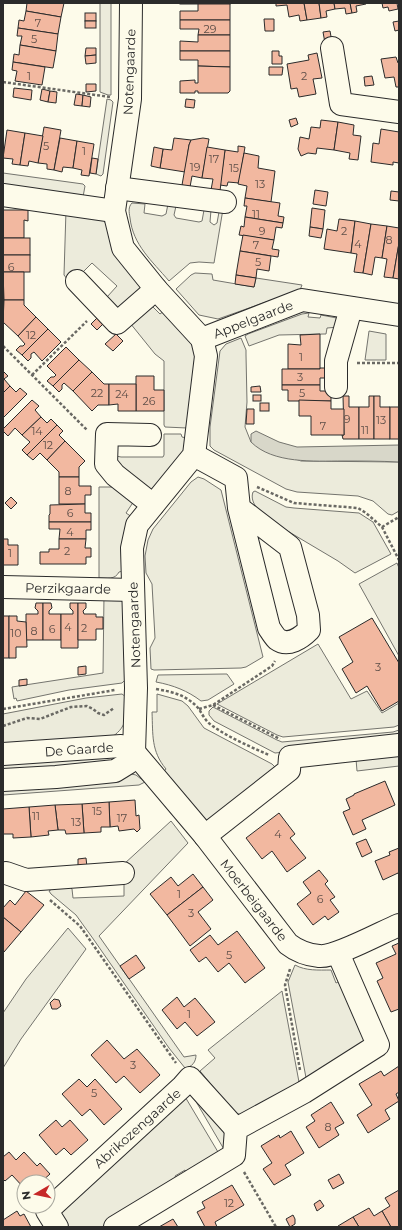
<svg xmlns="http://www.w3.org/2000/svg" width="402" height="1230" font-family="Montserrat,sans-serif">
<style>
.green{fill:#ecebdb;stroke:#74746e}
.water{fill:#d8d7c9;stroke:#74746e}
.building{fill:#f2b8a0;stroke:#2b2b2b}
.lines{fill:none;stroke-linecap:round;stroke-linejoin:round}
.minor-casing{stroke:#2b2b2b;stroke-width:24}
.path{stroke:#6a6964;stroke-width:2.5;stroke-dasharray:3 2;stroke-linecap:butt}
.minor{stroke:#fdfbea;stroke-width:22}
.labels{text-anchor:middle;dominant-baseline:central;stroke-width:3;stroke-linejoin:round;paint-order:stroke}
.number-label{font-size:11px;fill:#5d4e48}
.street-label{font-size:13px;fill:#2b2b2b;stroke:#fdfbea}
</style>
<rect width="100%" height="100%" fill="#fdfbea"/>
<g class="green">
<polygon points="100,3 111,3 111,95 108,95 100,92"/>
<polygon points="107,99 111,100 113,102 103,174 101,176 96,174"/>
<polygon points="3,173 83,184 85,186 83,197 3,186"/>
<path d="M132 203 145 204 144 213 162 216 166 214 168 204 176 206 174 215 176 218 199 222 202 221 204 210H211L210 222 214 225 217 223 219 212 223 209 214 263 199 262 190 263 169 281C152 261 133 245 130 218 129 212 128 207 132 203Z"/>
<polygon points="66,210 103,219 144,288 119,311 107,297 117,286 92,263 71,284 64,275"/>
<polygon points="195,273 212,274 213,280 254,287 256,278 302,285 300,290 218,319 199,315 176,289 191,275"/>
<polygon points="149,303 160,314 164,311 193,344 195,356 187,428 165,427 164,425 164,361 155,354 130,323"/>
<polygon points="309,313 308,317 320,318 321,315 342,319 339,327 327,328 326,334 324,334 279,335 249,346 245,336 248,334 302,314"/>
<polygon points="369,331 386,334 386,360 365,360"/>
<polygon points="241,338 246,350 246,355 247,402 245,427 251,442 301,461 399,462 399,511 392,515 388,514 373,501 358,496 297,492 286,489 214,450 210,446 210,427 220,351 226,344"/>
<polygon points="164,434 181,434 182,437 186,438 183,453 150,492 118,465 116,456 121,457 163,457 164,455"/>
<polygon points="198,477 204,479 221,490 263,657 246,667 241,668 154,670 151,669 150,648 155,638 152,584 146,573 145,556 148,540 153,529 191,482"/>
<path d="M99 487H122L136 498 126 513 132 517 123 571 119 572C115 580 107 578 99 578Z"/>
<path d="M255 491 286 507 294 508 359 513 373 522 391 554 355 573 338 561 269 520C261 513 249 503 253 492Z"/>
<polygon points="397,563 399,568 399,656 359,584"/>
<polygon points="104,595 121,599 123,603 125,680 122,683 69,690 17,701 16,698 14,699 12,687 103,673"/>
<polygon points="318,644 351,699 367,691 382,713 399,703 399,725 394,727 283,737 277,735 217,704"/>
<path d="M224 674H227L234 684 208 700 201 701C188 691 173 685 156 682L158 675Z"/>
<path d="M122 694 126 697C126 718 128 727 109 739L3 747V714L86 698Z"/>
<path d="M157 694 182 701 188 706 204 728 272 764 276 768 207 821 162 774 166 769C151 751 153 735 152 712H157Z"/>
<polygon points="213,707 277,740 282,742 393,732 399,730 399,740 275,753 214,721 209,715 209,711"/>
<polygon points="399,752 399,766 357,771 356,759"/>
<polygon points="116,756 117,762 3,773 3,760"/>
<polygon points="127,773 136,775 145,782 139,785 3,795 3,785"/>
<path d="M171 821 188 843 99 936 184 1057 196 1055C196 1062 192 1067 185 1068L169 1048 94 940 76 915 51 894 49 891 52 889 70 887 72 889 73 898 124 896V864Z"/>
<polygon points="68,928 86,949 21,1039 3,1068 3,1013 26,979"/>
<path d="M295 965C306 971 318 970 331 970L336 983 344 979 366 1040 307 1083 288 982Z"/>
<polygon points="282,991 299,1082 241,1115 234,1112 200,1071 215,1058 208,1050"/>
<polygon points="191,1093 228,1130 225,1151"/>
<polygon points="184,1095 221,1157 189,1176 185,1170 175,1176 178,1182 102,1227 67,1227 61,1218 60,1210"/>
</g>
<path class="water" d="M256 431 279 442 297 447 399 445V462C380 461 362 461 343 461 314 461 273 464 251 442V434Z"/>
<g class="building">
<polygon points="27,3 64,3 61,17 26,11"/>
<rect x="180" y="3" width="50" height="1"/>
<polygon points="276,3 304,3 307,20 300,21 299,15 289,17 287,5 276,6"/>
<polygon points="304,3 319,3 321,18 307,20"/>
<polygon points="319,3 334,3 335,9 326,11 327,17 321,18"/>
<polygon points="334,3 350,3 352,13 346,14 345,8 335,9"/>
<polygon points="350,3 366,3 366,4 356,6 357,12 352,13"/>
<polygon points="382,3 397,3 398,9 389,11 388,7 383,8"/>
<polygon points="198,4 230,4 230,20 180,20 180,11 198,11"/>
<polygon points="26,11 61,17 58,34 18,28 19,20 24,21"/>
<rect x="85" y="13" width="11" height="8"/>
<polygon points="264,19 274,19 274,31 265,31"/>
<polygon points="180,20 230,20 230,35 198,35 199,29 180,29"/>
<rect x="85" y="21" width="11" height="7"/>
<polygon points="399,21 399,30 395,31 393,22"/>
<polygon points="18,28 58,34 56,51 20,45 22,36 17,36"/>
<polygon points="330,31 332,42 325,43 323,32"/>
<polygon points="198,35 230,35 230,51 180,51 180,41 198,42"/>
<polygon points="20,45 56,51 53,68 13,62 14,54 19,55"/>
<polygon points="86,48 96,48 96,55 85,56"/>
<polygon points="180,51 230,51 230,67 198,66 198,60 180,60"/>
<polygon points="272,51 279,51 279,56 282,56 282,64 272,64"/>
<polygon points="317,53 322,78 313,79 316,94 299,97 297,88 291,89 287,64 309,60 308,55"/>
<polygon points="96,55 96,63 86,64 85,56"/>
<polygon points="396,57 398,63 399,63 399,87 396,87 394,77 385,78 381,59"/>
<polygon points="13,62 45,67 42,85 15,81 17,71 12,70"/>
<polygon points="198,66 230,67 230,91 228,93 198,93 198,91 195,91 195,93 180,93 180,81 195,80 195,83 198,83"/>
<polygon points="269,67 283,67 282,75 269,75"/>
<polygon points="372,76 374,85 365,86 364,77"/>
<polygon points="86,84 96,84 96,91 86,92"/>
<polygon points="14,88 32,90 31,100 13,97"/>
<polygon points="42,89 50,91 48,102 40,100"/>
<polygon points="50,91 57,92 56,103 48,102"/>
<polygon points="76,94 83,95 82,106 74,105"/>
<polygon points="83,95 91,97 90,107 82,106"/>
<polygon points="186,99 195,100 194,108 185,107"/>
<polygon points="296,118 298,124 291,127 289,120"/>
<polygon points="321,120 338,122 334,150 317,148 316,154 308,153 301,156 298,149 300,137 309,139 311,127 320,128"/>
<polygon points="338,122 354,125 353,135 361,136 358,160 349,159 350,153 334,150"/>
<polygon points="44,127 61,130 54,170 47,169 47,164 38,163"/>
<polygon points="381,129 399,132 399,163 393,162 393,165 371,162 373,143 379,144"/>
<polygon points="7,130 25,133 20,165 12,164 13,159 3,158"/>
<polygon points="25,133 43,136 38,163 29,161 28,166 20,165"/>
<polygon points="60,138 77,141 73,168 63,167 62,172 54,170"/>
<polygon points="174,138 191,140 189,145 185,172 160,168 163,149 172,150"/>
<polygon points="203,138 209,139 202,178 192,176 190,187 182,185 189,145 191,140"/>
<polygon points="77,141 94,144 89,176 81,175 82,170 73,168"/>
<polygon points="238,146 245,147 239,183 228,182 227,186 220,185 225,150 238,152"/>
<polygon points="154,147 163,149 160,168 151,166"/>
<polygon points="207,147 225,150 220,191 211,190 213,179 202,178"/>
<polygon points="244,153 259,156 258,168 275,171 271,202 245,198 247,186 238,184"/>
<polygon points="92,158 98,159 96,174 90,173"/>
<polygon points="315,190 328,192 326,206 313,204"/>
<polygon points="391,191 399,192 399,201 390,200"/>
<polygon points="245,198 280,203 278,216 284,217 283,223 245,217 247,206 244,206"/>
<polygon points="312,208 325,210 323,229 310,227"/>
<polygon points="3,210 28,210 28,221 24,220 24,238 3,238"/>
<polygon points="245,217 283,223 282,228 276,227 274,240 239,235 241,226 244,227"/>
<polygon points="339,219 355,221 351,253 324,249 327,229 337,231"/>
<polygon points="355,221 371,224 363,273 354,272 357,254 351,253"/>
<polygon points="371,224 387,226 382,258 375,257 372,275 363,273"/>
<polygon points="387,226 399,228 399,243 393,278 384,277 387,259 382,258"/>
<polygon points="310,227 323,229 321,238 309,236"/>
<polygon points="243,235 274,240 272,249 279,250 278,257 240,251"/>
<rect x="3" y="238" width="27" height="17"/>
<polygon points="399,243 399,279 393,278"/>
<polygon points="240,251 271,256 269,271 257,269 256,278 236,275"/>
<rect x="3" y="255" width="27" height="17"/>
<polygon points="3,272 24,272 24,300 4,300"/>
<polygon points="236,275 256,278 254,287 235,284"/>
<polygon points="4,300 24,300 24,305 36,317 18,336 3,322"/>
<polygon points="99,316 105,322 97,330 91,324"/>
<polygon points="36,317 48,329 22,355 16,350 20,346 23,346 25,344 18,336"/>
<polygon points="48,329 61,342 42,361 34,352 31,354 31,358 28,361 22,355"/>
<polygon points="116,334 123,341 113,351 105,344"/>
<polygon points="320,334 320,369 288,369 288,344 301,345 300,335"/>
<polygon points="66,347 79,360 53,386 47,381 51,377 54,377 56,375 47,366"/>
<polygon points="79,360 92,372 73,391 64,383 62,385 62,389 59,392 53,386"/>
<polygon points="320,368 331,368 331,378 320,378 320,385 282,385 282,369 320,369"/>
<polygon points="3,371 8,376 4,379 10,386 3,393"/>
<polygon points="92,372 104,384 109,384 109,405 98,405 92,411 73,391"/>
<polygon points="136,376 154,376 154,390 164,390 164,411 136,411"/>
<polygon points="109,384 136,384 136,411 118,411 118,404 109,405"/>
<polygon points="282,385 320,385 320,391 331,391 331,401 288,401 288,390 282,390"/>
<polygon points="10,386 16,392 20,388 27,394 3,418 3,393"/>
<polygon points="260,386 261,392 251,392 251,387"/>
<rect x="253" y="395" width="8" height="6"/>
<polygon points="343,396 349,396 349,407 359,407 359,439 343,439 342,435 344,435"/>
<polygon points="369,396 374,396 374,439 359,439 359,407 369,407"/>
<polygon points="374,396 380,396 380,407 390,407 390,439 374,439"/>
<polygon points="32,400 39,406 35,410 41,417 22,435 15,428 8,436 3,431 3,429"/>
<polygon points="299,400 331,401 331,409 344,409 344,435 311,435 311,416 299,416"/>
<rect x="260" y="403" width="9" height="8"/>
<rect x="390" y="407" width="9" height="32"/>
<polygon points="247,409 254,409 254,424 246,424"/>
<polygon points="41,417 47,423 51,419 57,425 27,455 22,450 30,442 22,435"/>
<polygon points="57,425 63,431 59,435 65,441 47,460 40,453 33,460 27,455"/>
<polygon points="65,441 85,461 79,467 79,477 59,477 59,472 47,460"/>
<polygon points="59,477 79,477 79,486 91,486 91,495 85,495 85,504 59,504"/>
<polygon points="11,497 17,503 11,509 5,503"/>
<polygon points="85,504 85,513 91,513 91,522 49,522 49,515 50,514 50,505"/>
<polygon points="49,522 91,522 91,530 86,530 86,539 59,539 60,529 49,529"/>
<polygon points="3,539 8,539 8,545 18,545 18,565 3,565"/>
<polygon points="59,539 86,539 85,548 91,548 91,557 86,557 86,564 40,564 40,552 49,552 49,549 59,549"/>
<polygon points="36,603 43,603 43,640 26,640 26,614 38,614 38,611 35,608"/>
<polygon points="43,603 51,603 52,608 49,611 49,614 61,614 61,640 43,640"/>
<polygon points="70,603 78,603 78,648 61,648 61,614 73,614 73,611 70,608"/>
<polygon points="78,603 86,603 86,608 83,611 84,614 96,614 96,617 103,617 103,629 96,629 96,640 78,640"/>
<rect x="3" y="616" width="6" height="42"/>
<polygon points="9,616 17,616 17,621 26,622 27,647 16,647 16,658 9,658"/>
<polygon points="372,618 399,663 399,701 382,711 367,686 356,693 342,669 353,662 339,637"/>
<polygon points="86,666 86,674 78,675 78,667"/>
<polygon points="27,679 27,685 19,686 19,680"/>
<polygon points="385,781 395,805 362,820 366,829 353,835 343,812 350,809 346,799 354,795 354,794"/>
<polygon points="135,800 136,816 139,815 140,829 137,832 134,829 119,831 118,826 110,827 109,802"/>
<polygon points="109,802 110,827 101,827 101,832 84,833 82,804"/>
<polygon points="82,804 84,833 66,834 65,830 58,830 55,805"/>
<polygon points="55,805 58,830 48,831 49,835 31,837 29,807"/>
<polygon points="29,807 31,837 13,838 13,834 3,834 3,809"/>
<polygon points="279,813 295,834 290,838 306,858 287,872 272,851 262,859 246,838"/>
<polygon points="366,839 372,852 362,857 356,843"/>
<polygon points="399,848 399,876 398,873 383,880 375,861 390,855 389,852"/>
<polygon points="86,858 87,867 78,868 78,859"/>
<polygon points="319,870 328,881 325,884 335,897 330,900 339,912 328,920 325,916 313,925 297,904 311,893 303,882"/>
<polygon points="193,874 203,887 167,915 150,894 171,877 178,886"/>
<polygon points="203,887 213,900 198,912 211,929 190,946 167,915"/>
<polygon points="26,891 44,905 21,932 3,917 3,908 10,900 15,905"/>
<polygon points="3,917 21,932 4,952 3,952"/>
<polygon points="237,931 265,968 245,983 229,963 218,972 206,957 199,962 190,950 210,935 218,945"/>
<polygon points="399,943 399,1009 391,1012 377,981 383,978 376,963 396,954 392,946"/>
<polygon points="136,955 145,968 129,979 120,966"/>
<polygon points="177,997 184,1007 195,998 215,1022 197,1036 185,1022 177,1029 162,1010"/>
<polygon points="54,999 59,1000 61,1006 57,1009 52,1009 50,1003"/>
<polygon points="107,1040 124,1059 137,1049 160,1075 140,1093 124,1076 116,1083 91,1055"/>
<polygon points="399,1066 399,1092 396,1094 399,1101 385,1110 390,1119 368,1133 357,1115 372,1105 359,1084 381,1071 384,1076"/>
<polygon points="79,1079 87,1087 95,1079 122,1109 104,1125 90,1109 82,1116 62,1094"/>
<polygon points="331,1102 344,1123 335,1128 339,1135 319,1148 306,1127 315,1121 311,1115"/>
<polygon points="56,1120 62,1127 70,1120 88,1140 71,1155 64,1148 56,1155 39,1135"/>
<polygon points="291,1131 304,1153 285,1165 291,1175 274,1185 263,1169 272,1163 261,1146 279,1135 280,1138"/>
<polygon points="9,1152 16,1160 24,1152 37,1166 40,1163 50,1174 41,1182 24,1182 24,1188 12,1175 5,1181 3,1179 3,1157"/>
<polygon points="339,1174 344,1183 333,1189 328,1180"/>
<polygon points="232,1185 244,1205 215,1222 217,1227 205,1227 197,1212 205,1208 202,1202"/>
<polygon points="399,1190 399,1227 391,1227 382,1211 390,1206 385,1198"/>
<polygon points="320,1200 324,1206 317,1211 314,1204"/>
<polygon points="369,1208 374,1216 382,1211 391,1227 359,1227 353,1217"/>
<polygon points="17,1211 20,1216 24,1214 31,1227 3,1227 3,1220"/>
<polygon points="293,1215 295,1219 295,1224 290,1227 286,1219"/>
<polygon points="353,1217 359,1227 339,1227 338,1226"/>
<polygon points="173,1219 178,1227 159,1227"/>
</g>
<g class="lines">
<defs>
<g id="minor">
<polyline points="332,48 341,104 399,112"/>
<polyline points="117,188 225,202"/>
<polyline points="3,195 114,211"/>
<polyline points="77,281 117,323 156,289"/>
<polyline points="202,339 302,300 399,315"/>
<polyline points="336,387 336,361 351,308"/>
<polyline points="150,435 107,434 106,464 115,475 153,505"/>
<path d="M194 455 236 478 239 508 290 547 308 615 309 630C301 638 288 647 277 639 274 636 271 631 269 628L239 508"/>
<polyline points="3,587 133,590"/>
<path d="M3 754 121 746 134 752 205 836 288 944C297 951 308 955 319 956 335 958 382 932 399 925"/>
<polyline points="3,780 56,777 115,771 128,763 134,752 136,688 132,548 137,525 194,455 206,356 202,339 156,289 123,248 114,211 130,99 131,3"/>
<polyline points="205,836 289,770 290,757 399,745"/>
<polyline points="6,873 26,880 123,873"/>
<polyline points="57,1227 47,1211 183,1086 190,1078 236,1129"/>
<polyline points="115,1227 234,1155 236,1129 304,1092 378,1045 338,953"/>
</g>
</defs>
<use href="#minor" class="minor-casing"/>
<g class="path">
<polyline points="3,82 110,97"/>
<polyline points="3,346 87,430"/>
<polyline points="357,363 399,363"/>
<polyline points="32,375 87,321"/>
<polyline points="257,487 294,503 358,508 366,513 382,527 399,560"/>
<polyline points="382,527 399,517"/>
<path d="M156 689C173 692 187 695 199 709 202 714 205 720 210 724 227 737 249 746 269 755"/>
<polyline points="213,705 280,739"/>
<polyline points="3,709 115,690"/>
<polyline points="199,709 213,705 272,666 275,661"/>
<polyline points="3,726 27,718 40,719 71,707 87,706 93,709 98,713 104,715 114,708"/>
<polyline points="50,900 80,926 176,1063"/>
<polyline points="290,969 285,985 300,1070"/>
<polyline points="244,1172 276,1227"/>
</g>
<use href="#minor" class="minor"/>
</g>
<g class="labels">
<g class="number-label">
<text x="38" y="23">7</text>
<text x="210" y="29">29</text>
<text x="34" y="39">5</text>
<text x="29" y="76">1</text>
<text x="304" y="76">2</text>
<text x="46" y="146">5</text>
<text x="84" y="151">1</text>
<text x="214" y="159">17</text>
<text x="195" y="167">19</text>
<text x="234" y="168">15</text>
<text x="260" y="184">13</text>
<text x="256" y="214">11</text>
<text x="262" y="231">9</text>
<text x="344" y="231">2</text>
<text x="389" y="240">8</text>
<text x="358" y="244">4</text>
<text x="256" y="245">7</text>
<text x="258" y="262">5</text>
<text x="11" y="267">6</text>
<text x="31" y="335">12</text>
<text x="301" y="357">1</text>
<text x="300" y="377">3</text>
<text x="97" y="393">22</text>
<text x="302" y="393">5</text>
<text x="122" y="394">24</text>
<text x="149" y="401">26</text>
<text x="347" y="419">9</text>
<text x="381" y="420">13</text>
<text x="323" y="426">7</text>
<text x="365" y="430">11</text>
<text x="37" y="431">14</text>
<text x="48" y="445">12</text>
<text x="68" y="491">8</text>
<text x="70" y="513">6</text>
<text x="70" y="532">4</text>
<text x="67" y="551">2</text>
<text x="10" y="553">1</text>
<text x="68" y="627">4</text>
<text x="84" y="628">2</text>
<text x="52" y="629">6</text>
<text x="34" y="631">8</text>
<text x="16" y="633">10</text>
<text x="378" y="667">3</text>
<text x="97" y="811">15</text>
<text x="36" y="816">11</text>
<text x="122" y="818">17</text>
<text x="76" y="822">13</text>
<text x="278" y="834">4</text>
<text x="179" y="894">1</text>
<text x="320" y="899">6</text>
<text x="191" y="913">3</text>
<text x="229" y="955">5</text>
<text x="189" y="1014">1</text>
<text x="133" y="1065">3</text>
<text x="94" y="1093">5</text>
<text x="328" y="1127">8</text>
<text x="229" y="1203">12</text>
</g>
<g class="street-label">
<text transform="translate(129 72) rotate(-88)">Notengaarde</text>
<text transform="translate(253 319) rotate(-21)">Appelgaarde</text>
<text transform="translate(68 588) rotate(1)">Perzikgaarde</text>
<text transform="translate(134 625) rotate(-92)">Notengaarde</text>
<text transform="translate(79 749) rotate(-4)">De Gaarde</text>
<text transform="translate(254 900) rotate(52)">Moerbeigaarde</text>
<text transform="translate(137 1128) rotate(-42)">Abrikozengaarde</text>
</g>
</g>
<rect width="402" height="1230" fill="none" stroke="#2b2b2b" stroke-width="8"/>
<g transform="translate(36 1194) rotate(261)"><circle r="19" fill="#fdfbea" stroke="#a9a89e"/>
<path d="M0-3L7 15L0 10L-7 15Z" fill="#c62828"/>
<text y="-6" font-size="11" font-weight="bold" text-anchor="middle" fill="#2b2b2b">N</text>
</g>
</svg>
